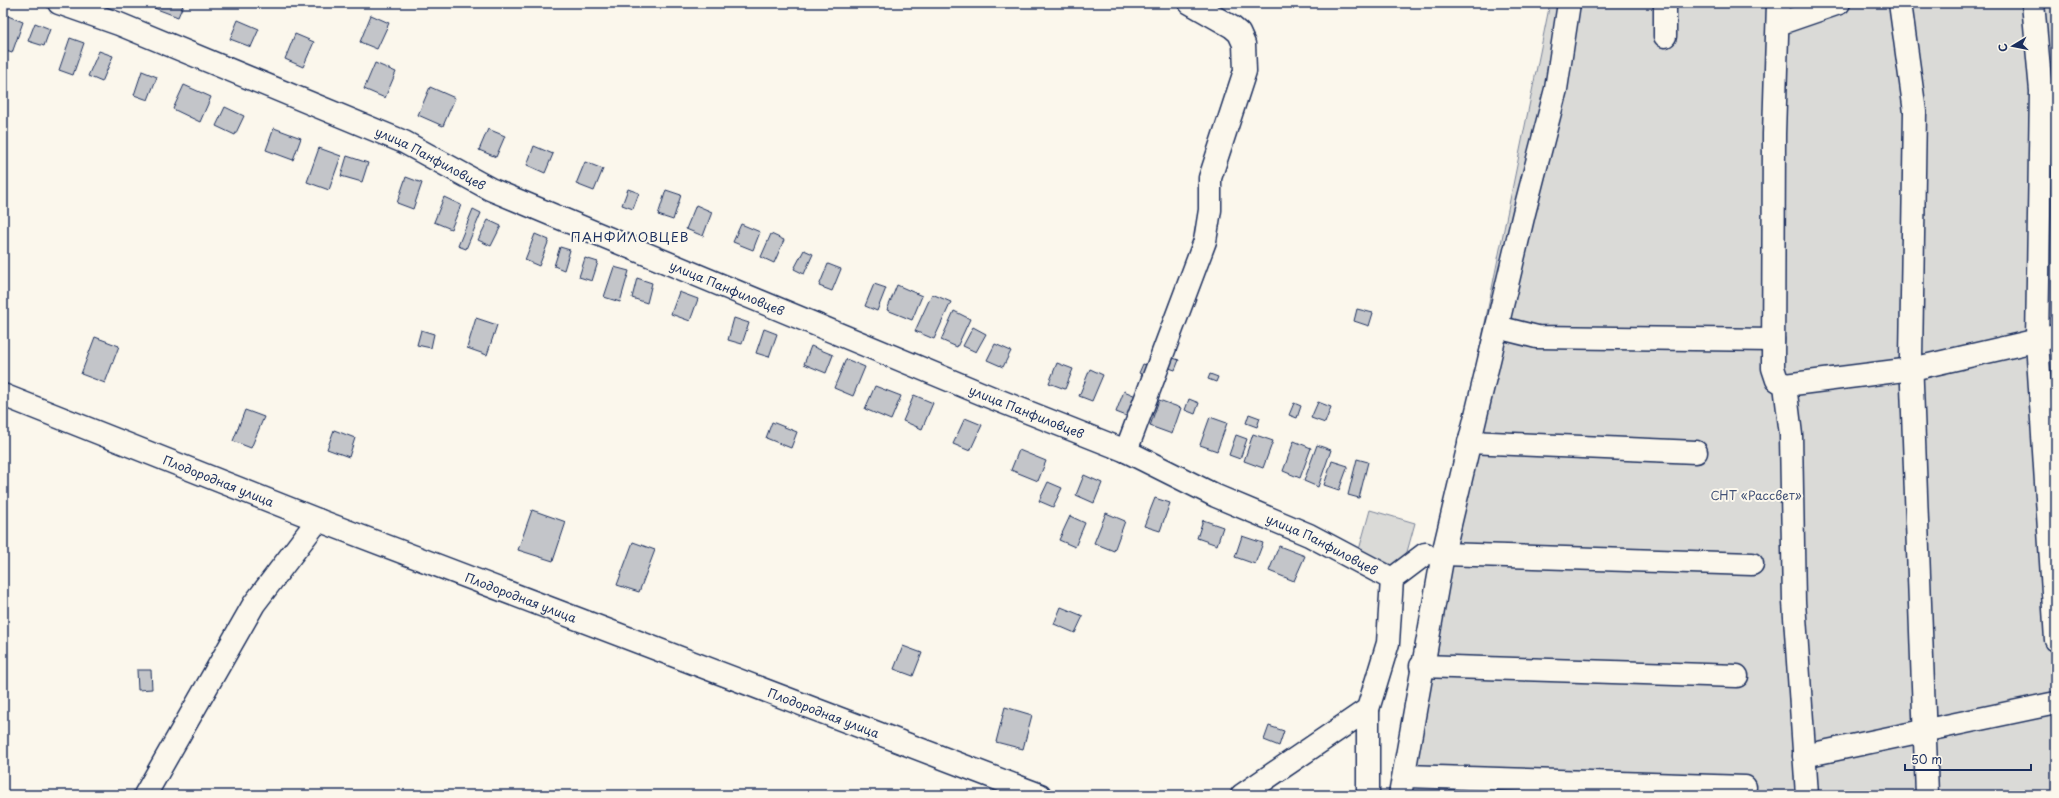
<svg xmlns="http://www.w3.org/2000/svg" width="2059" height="798" font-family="'Playpen Sans',sans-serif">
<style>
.green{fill:#dadad7;stroke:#7a849a}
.building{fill:#c3c5c9;stroke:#1b2f5e}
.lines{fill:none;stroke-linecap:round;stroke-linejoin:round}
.minor-casing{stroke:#1b2f5e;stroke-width:25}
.minor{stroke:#fbf7ec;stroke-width:22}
.labels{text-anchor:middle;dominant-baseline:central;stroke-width:4;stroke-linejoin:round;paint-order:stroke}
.street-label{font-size:12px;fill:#1b2f5e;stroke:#fbf7ec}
.park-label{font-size:12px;fill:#415176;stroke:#fbf7ec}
.neighbourhood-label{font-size:13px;letter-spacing:1px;fill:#1b2f5e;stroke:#fbf7ec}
</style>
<rect width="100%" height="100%" fill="#fbf7ec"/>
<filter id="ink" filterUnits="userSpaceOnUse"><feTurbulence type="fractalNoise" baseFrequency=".025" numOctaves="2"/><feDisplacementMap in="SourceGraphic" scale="8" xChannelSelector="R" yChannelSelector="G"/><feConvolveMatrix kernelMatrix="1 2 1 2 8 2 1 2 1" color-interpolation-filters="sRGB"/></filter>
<g filter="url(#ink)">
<g class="green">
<polygon points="1550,3 2056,3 2056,795 1389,795"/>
<polygon points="1370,510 1415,523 1402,570 1357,557"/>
</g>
<g class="building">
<polygon points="156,3 184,3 178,17 154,8"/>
<polygon points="3,14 23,22 12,53 3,50"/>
<polygon points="371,15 389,23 377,49 360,42"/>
<polygon points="238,20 259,29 251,47 230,39"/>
<polygon points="35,23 50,29 44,46 28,41"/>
<polygon points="295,34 314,42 303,67 285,59"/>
<polygon points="70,38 84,43 73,75 59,70"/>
<polygon points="99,51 113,56 102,82 88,76"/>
<polygon points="375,63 396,72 385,98 364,89"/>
<polygon points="142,71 157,77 148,100 134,95"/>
<polygon points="184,85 211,97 200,122 173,109"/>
<polygon points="430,87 455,98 443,126 418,115"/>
<polygon points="225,107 244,116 235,135 216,126"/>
<polygon points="274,128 301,138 293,160 266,150"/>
<polygon points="488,129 505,136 496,157 479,150"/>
<polygon points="534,146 553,154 545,173 527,165"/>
<polygon points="319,148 341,156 329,190 307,182"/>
<polygon points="347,156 368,163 362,182 341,176"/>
<polygon points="585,162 603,169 594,191 576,184"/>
<polygon points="406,177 422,183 413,209 397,203"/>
<polygon points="628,189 639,193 633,209 622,205"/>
<polygon points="666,190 681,195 673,220 658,215"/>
<polygon points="444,197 461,205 451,229 434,222"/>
<polygon points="696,205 712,212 703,236 686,229"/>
<polygon points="473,209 481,213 466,249 458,246"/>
<polygon points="488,220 501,226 491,246 478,240"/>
<polygon points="741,224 760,232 753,250 733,242"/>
<polygon points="535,234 549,240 539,266 525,260"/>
<polygon points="771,234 784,240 774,263 761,257"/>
<polygon points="560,247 570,250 564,270 554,266"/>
<polygon points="804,250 813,254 804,274 794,269"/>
<polygon points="585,258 598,262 592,281 579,277"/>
<polygon points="828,264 841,269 832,291 819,286"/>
<polygon points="614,267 629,271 620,302 604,297"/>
<polygon points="637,278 652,283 647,303 632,298"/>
<polygon points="874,284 886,288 877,311 865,306"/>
<polygon points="897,285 922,296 912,320 887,310"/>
<polygon points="679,292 698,299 690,321 671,314"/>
<polygon points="932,294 951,302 934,339 915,331"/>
<polygon points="1357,309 1373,313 1369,326 1354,321"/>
<polygon points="954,311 970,319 957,347 941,340"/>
<polygon points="476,318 497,325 487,355 467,348"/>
<polygon points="734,318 749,323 742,344 728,340"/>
<polygon points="973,327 986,334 976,352 963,346"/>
<polygon points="764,329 777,334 769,357 756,353"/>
<polygon points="421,330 434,334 431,348 417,345"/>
<polygon points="95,337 119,346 105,383 81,374"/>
<polygon points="995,344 1011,351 1003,367 987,360"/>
<polygon points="811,346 833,355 826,373 804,364"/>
<polygon points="1170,357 1179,360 1175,370 1166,367"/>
<polygon points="846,359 865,367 853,396 834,388"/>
<polygon points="1057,363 1073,369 1065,389 1049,383"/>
<polygon points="1143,364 1150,366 1146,376 1139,373"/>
<polygon points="1090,369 1103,375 1092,401 1079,396"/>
<polygon points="1210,374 1218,377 1216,382 1208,379"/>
<polygon points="875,386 901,396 891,420 865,409"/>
<polygon points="1124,391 1136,396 1129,417 1116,412"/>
<polygon points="914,395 933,403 922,429 903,421"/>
<polygon points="1189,399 1199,403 1195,414 1185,410"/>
<polygon points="1159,400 1181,408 1172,434 1150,426"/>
<polygon points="1318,402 1331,407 1325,423 1311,418"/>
<polygon points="1294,403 1301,406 1297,418 1289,415"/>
<polygon points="245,410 264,417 251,448 233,441"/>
<polygon points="1249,414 1260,418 1257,427 1246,423"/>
<polygon points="1210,417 1227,423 1217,451 1200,445"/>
<polygon points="965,418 982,425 970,451 953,444"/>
<polygon points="772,422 797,432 791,448 766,438"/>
<polygon points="334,430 355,438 349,457 327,449"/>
<polygon points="1253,434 1273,441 1263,468 1244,461"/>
<polygon points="1236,435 1247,439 1240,459 1229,455"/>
<polygon points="1294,441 1311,448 1300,478 1283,471"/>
<polygon points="1317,445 1331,450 1318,487 1304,481"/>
<polygon points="1019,450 1046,461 1038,481 1011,470"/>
<polygon points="1357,459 1368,462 1359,498 1348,495"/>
<polygon points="1332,461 1348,466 1339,490 1324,485"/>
<polygon points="1084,475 1102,483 1094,503 1076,495"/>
<polygon points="1048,482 1062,488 1053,507 1039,501"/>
<polygon points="1155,498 1170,503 1160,531 1144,526"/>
<polygon points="532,510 566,522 553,561 518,550"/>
<polygon points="1106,513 1125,521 1114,551 1094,543"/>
<polygon points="1070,516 1085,523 1075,547 1059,540"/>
<polygon points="1203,520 1223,527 1217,545 1197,538"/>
<polygon points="1242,536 1263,543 1255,564 1235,557"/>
<polygon points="633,542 655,550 639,592 617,585"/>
<polygon points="1279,546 1305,556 1294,581 1269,571"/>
<polygon points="1061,607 1083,616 1075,633 1054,624"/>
<polygon points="903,646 922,653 913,676 894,669"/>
<polygon points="137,670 151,670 152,689 138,690"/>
<polygon points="1005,707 1032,715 1023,749 996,742"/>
<polygon points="1269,726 1284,731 1279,746 1264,740"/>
</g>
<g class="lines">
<defs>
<g id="minor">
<path id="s1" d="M59 3 119 24 404 142 490 189 990 397 1126 451 1216 496 1309 535 1392 579"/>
<polyline points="1778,3 1774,134 1773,368 1777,380 1785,385 1791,435 1794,602 1807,795"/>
<polyline points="1900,3 1915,112 1911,358 1927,795"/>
<polyline points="2033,3 2041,91 2037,341 2056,640"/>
<polyline points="1778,24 1839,3"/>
<polyline points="1665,36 1665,3"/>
<polyline points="1497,327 1537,337 1773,340"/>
<polyline points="1785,385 1912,369 2056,336"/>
<path id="s2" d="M3 395 318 520 1040 795"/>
<polyline points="1469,442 1696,452"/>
<polyline points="1126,451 1205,241 1210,210 1210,178 1245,71 1244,44 1239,33 1232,27 1190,3"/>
<polyline points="1443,554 1752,564"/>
<polyline points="1421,666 1737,676"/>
<polyline points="1368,709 1368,795"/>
<polyline points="1804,756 2056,703"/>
<polyline points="1405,776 1745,787"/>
<polyline points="145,795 254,604 318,520"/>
<polyline points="1242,795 1368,709 1388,643 1392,579 1425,554"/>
<polyline points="1400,795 1443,554 1524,213 1556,89 1569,3"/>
</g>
</defs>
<use href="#minor" class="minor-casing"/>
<use href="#minor" class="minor"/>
</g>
</g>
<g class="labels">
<g class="street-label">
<text stroke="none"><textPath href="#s1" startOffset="403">улица Панфиловцев</textPath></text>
<text stroke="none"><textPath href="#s1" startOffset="727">улица Панфиловцев</textPath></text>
<text stroke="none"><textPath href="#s1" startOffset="1051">улица Панфиловцев</textPath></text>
<text stroke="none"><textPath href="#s2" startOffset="232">Плодородная улица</textPath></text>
<text stroke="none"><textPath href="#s1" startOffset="1375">улица Панфиловцев</textPath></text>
<text stroke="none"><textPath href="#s2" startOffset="556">Плодородная улица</textPath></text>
<text stroke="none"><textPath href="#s2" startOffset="880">Плодородная улица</textPath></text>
</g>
<g class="park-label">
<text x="1756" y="495">СНТ «Рассвет»</text>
</g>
<g class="neighbourhood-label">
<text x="630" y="236">ПАНФИЛОВЦЕВ</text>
</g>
</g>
<rect width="2059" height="798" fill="none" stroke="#fbf7ec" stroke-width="16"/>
<rect x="8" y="8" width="2043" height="782" fill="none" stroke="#1b2f5e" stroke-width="1.5" filter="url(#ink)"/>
<g transform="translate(2013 46) rotate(260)" stroke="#fbf7ec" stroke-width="3" paint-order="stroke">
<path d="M0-3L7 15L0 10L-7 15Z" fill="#1b2f5e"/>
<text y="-6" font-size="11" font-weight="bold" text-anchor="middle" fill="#1b2f5e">С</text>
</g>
<path d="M1905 764v6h126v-6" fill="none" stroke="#1b2f5e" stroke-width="2"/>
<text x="1911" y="764" font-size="12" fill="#1b2f5e" stroke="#fbf7ec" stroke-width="3" paint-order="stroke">50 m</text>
</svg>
